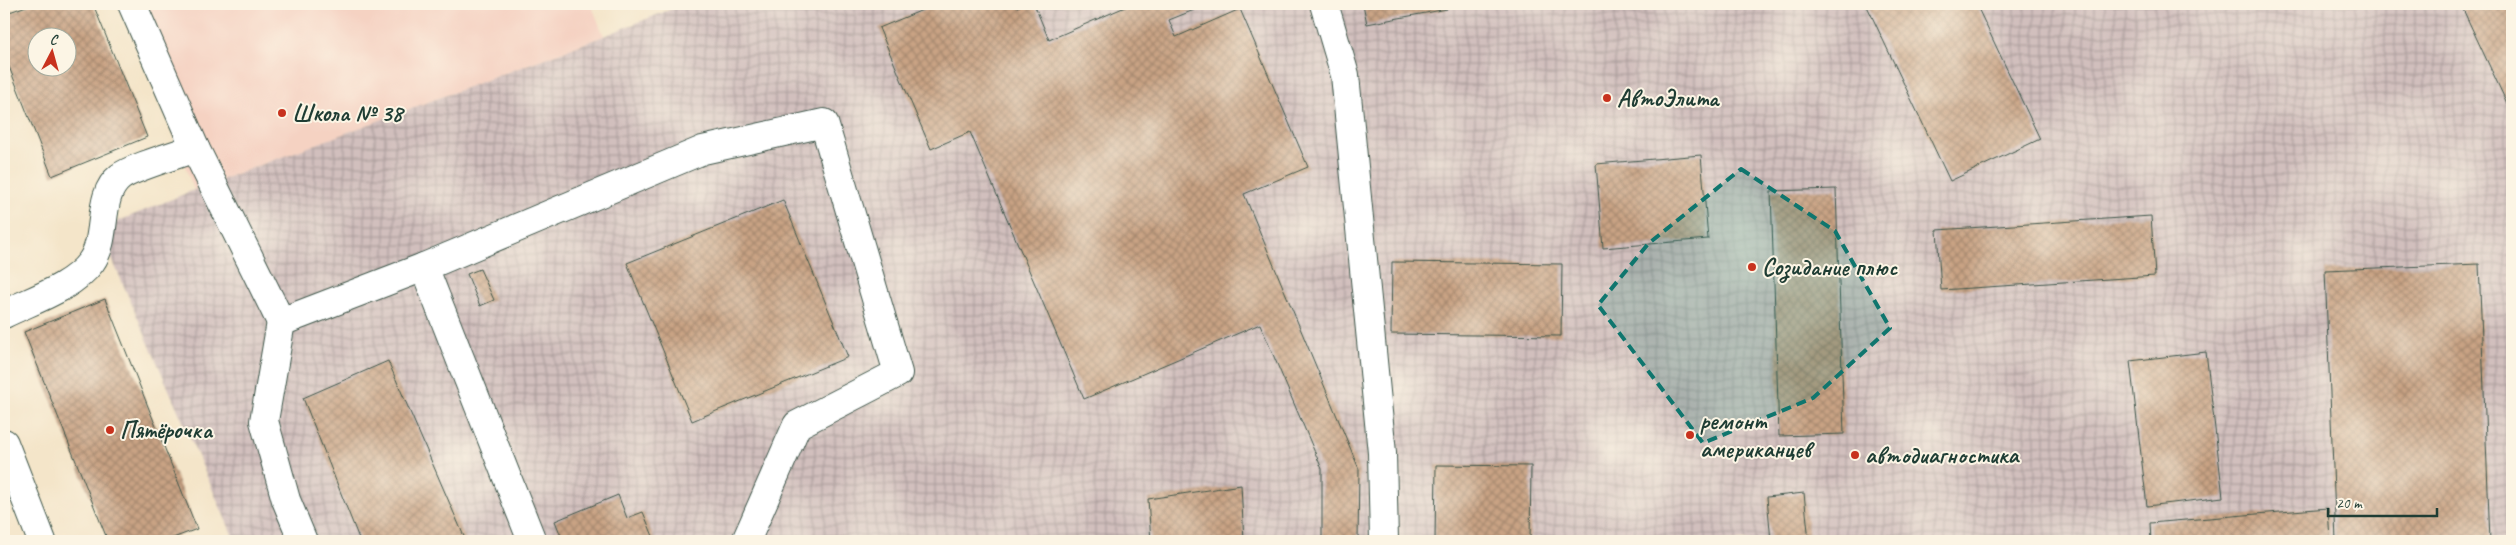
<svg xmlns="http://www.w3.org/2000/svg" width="2516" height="545" font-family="Caveat,sans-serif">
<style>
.built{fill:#f5d2c2}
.industrial{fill:url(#industrial-grid)}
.building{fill:url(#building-cross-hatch);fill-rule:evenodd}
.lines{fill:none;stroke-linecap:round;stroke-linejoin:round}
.minor-casing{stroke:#3f564a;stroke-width:30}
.minor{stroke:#fff;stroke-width:28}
.marked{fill:#0f766e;fill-opacity:0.2;stroke:#0f766e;stroke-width:4;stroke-dasharray:10 6;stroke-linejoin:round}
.poi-dot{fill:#c8321e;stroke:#fcf5e5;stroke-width:2}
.labels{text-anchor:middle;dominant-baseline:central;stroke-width:4;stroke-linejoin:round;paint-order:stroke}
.poi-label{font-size:24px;font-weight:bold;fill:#1f3d34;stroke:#fcf5e5;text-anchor:start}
</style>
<defs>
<pattern id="industrial-grid" width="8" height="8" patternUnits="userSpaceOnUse" patternTransform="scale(1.25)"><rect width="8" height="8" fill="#d1bfbd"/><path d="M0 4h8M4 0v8" fill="none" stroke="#a99c9a"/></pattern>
<pattern id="building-cross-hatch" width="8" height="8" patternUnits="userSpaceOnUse" patternTransform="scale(1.25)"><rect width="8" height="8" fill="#c9a384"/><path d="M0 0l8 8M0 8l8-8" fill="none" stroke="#a3866d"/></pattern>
</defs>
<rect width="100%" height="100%" fill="#fcf5e5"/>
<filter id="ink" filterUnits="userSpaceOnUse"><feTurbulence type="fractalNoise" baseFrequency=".02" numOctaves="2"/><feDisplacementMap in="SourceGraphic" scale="10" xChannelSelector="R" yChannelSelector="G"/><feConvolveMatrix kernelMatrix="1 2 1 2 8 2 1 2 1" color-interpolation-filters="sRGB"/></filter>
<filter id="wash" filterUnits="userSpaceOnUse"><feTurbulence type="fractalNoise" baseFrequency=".0096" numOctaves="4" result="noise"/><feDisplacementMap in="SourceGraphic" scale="20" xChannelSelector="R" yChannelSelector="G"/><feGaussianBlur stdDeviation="1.12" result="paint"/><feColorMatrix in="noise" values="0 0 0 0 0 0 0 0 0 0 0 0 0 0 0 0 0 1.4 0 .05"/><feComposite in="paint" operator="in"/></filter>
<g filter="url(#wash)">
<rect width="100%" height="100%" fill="#f4e5c9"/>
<polygon class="built" points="126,4 591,4 604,36 194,190"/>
<polygon class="industrial" points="684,4 2512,4 2512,541 235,541 99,229 194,190 604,36"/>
<g id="blocks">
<g class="building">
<path d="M32 4H93L147 137 52 176 4 54V14ZM38 38H68V68H38Z"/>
<polygon points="937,4 1015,4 1017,7 1025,4 1034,4 1049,40 1132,4 1197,4 1199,8 1169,20 1176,37 1240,9 1308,167 1244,194 1359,469 1358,541 1322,541 1322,469 1260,324 1084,399 970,132 931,149 879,28"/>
<polygon points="1363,4 1447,4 1447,9 1367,24"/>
<polygon points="1866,4 1976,4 2040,139 1950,181"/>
<polygon points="2464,4 2512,4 2512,114 2461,5"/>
<polygon points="1701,155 1708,239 1603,248 1596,164"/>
<polygon points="1836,189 1844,434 1779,436 1771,191"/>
<polygon points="783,200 848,357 692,421 627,263"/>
<polygon points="2151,216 2155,276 1941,290 1937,230"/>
<polygon points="1392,262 1562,264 1561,336 1391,334"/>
<polygon points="2479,264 2490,541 2336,541 2325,270"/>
<polygon points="480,269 494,300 480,306 467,274"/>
<polygon points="105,299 197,529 165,541 108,541 24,332"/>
<polygon points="2206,352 2223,497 2147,506 2130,361"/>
<polygon points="388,361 466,541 360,541 303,398"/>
<polygon points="1436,465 1531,466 1530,541 1435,541"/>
<polygon points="1241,485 1244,541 1151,541 1148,499"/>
<polygon points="1804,493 1809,541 1771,541 1767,497"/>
<polygon points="618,495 627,518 643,512 655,541 563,541 555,521"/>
<polygon points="2328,508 2330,541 2151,541 2150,523"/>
</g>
</g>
</g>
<g filter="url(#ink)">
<use href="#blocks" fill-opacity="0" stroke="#3f564a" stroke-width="1"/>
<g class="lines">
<defs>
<g id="minor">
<polyline points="132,4 195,148 281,322 424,267 532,541"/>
<polyline points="1324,4 1345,75 1382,453 1384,541"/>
<polyline points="424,267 703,150 824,123 898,373 797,425 746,541"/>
<path d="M4 314C32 300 72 288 91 262 109 237 96 196 120 177 131 168 179 154 195 148"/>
<polyline points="281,322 264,421 286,500 303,541"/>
<polyline points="4,443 42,541"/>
</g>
</defs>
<use href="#minor" class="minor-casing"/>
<use href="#minor" class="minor"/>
</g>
</g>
<path class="marked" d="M1741 169 1835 231 1890 328 1813 398 1703 443 1598 305 1648 244Z"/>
<g class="poi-dot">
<circle cx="1607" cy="98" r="5"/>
<circle cx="282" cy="113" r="5"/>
<circle cx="1752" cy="267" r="5"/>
<circle cx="110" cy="430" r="5"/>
<circle cx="1690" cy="435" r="5"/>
<circle cx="1855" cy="455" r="5"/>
</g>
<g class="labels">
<g class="poi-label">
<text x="1617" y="98">АвтоЭлита</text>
<text x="292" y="113">Школа № 38</text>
<text x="1762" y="267">Созидание плюс</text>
<text x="1700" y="421">ремонт<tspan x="1700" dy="28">американцев</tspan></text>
<text x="120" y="430">Пятёрочка</text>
<text x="1865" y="455">автодиагностика</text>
</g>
</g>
<rect width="2516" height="545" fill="none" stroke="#fcf5e5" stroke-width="20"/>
<g transform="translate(52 52) rotate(6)"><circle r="24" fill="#fcf5e5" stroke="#a4ab9e"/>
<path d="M0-4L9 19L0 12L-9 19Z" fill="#c8321e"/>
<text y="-8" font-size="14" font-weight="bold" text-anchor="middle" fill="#1f3d34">С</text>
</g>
<path d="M2328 508v8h109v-8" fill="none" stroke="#1f3d34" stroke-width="2.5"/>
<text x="2336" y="508" font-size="15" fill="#1f3d34" stroke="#fcf5e5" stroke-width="4" paint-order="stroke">20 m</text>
</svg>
